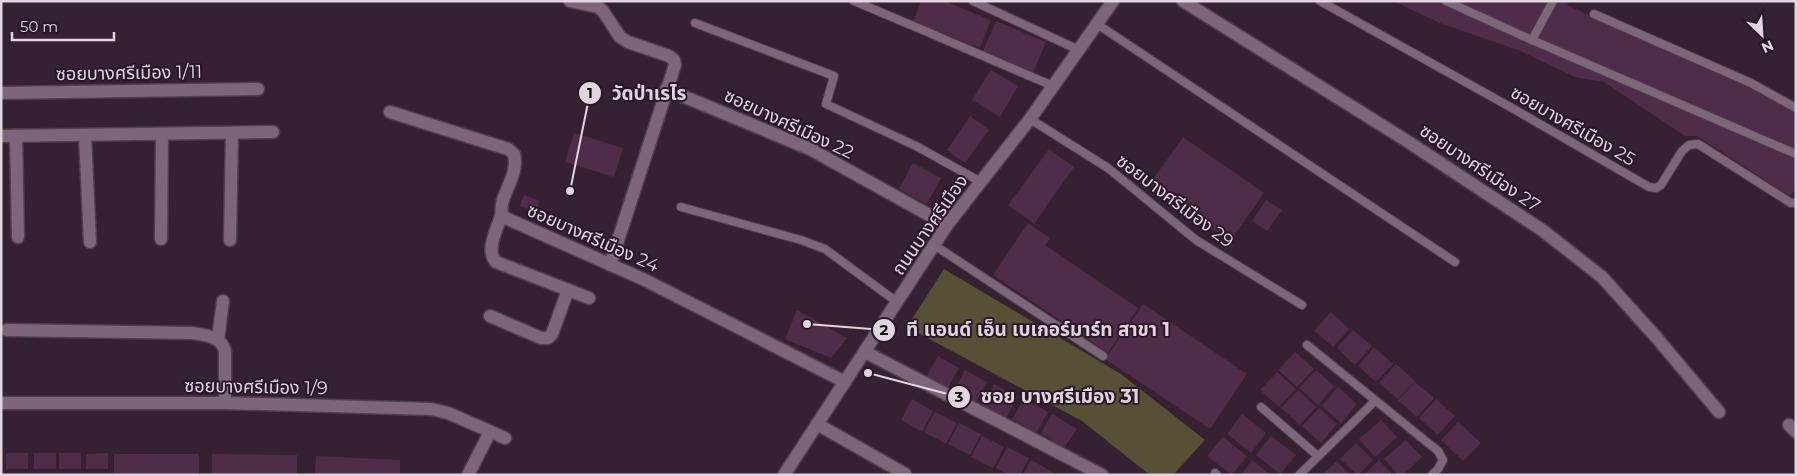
<svg xmlns="http://www.w3.org/2000/svg" width="1797" height="476" font-family="Montserrat,'Noto Sans Thai',sans-serif">
<style>
.green{fill:#585034}
.building{fill:#4f2c4a}
.lines{fill:none;stroke-linecap:round;stroke-linejoin:round}
.service-casing{stroke:#4f3f4d;stroke-width:10}
.minor-casing{stroke:#4f3f4d;stroke-width:15}
.tertiary-casing{stroke:#4f3f4d;stroke-width:15}
.service{stroke:#7d6679;stroke-width:8}
.minor{stroke:#7d6679;stroke-width:12}
.tertiary{stroke:#7d6679;stroke-width:12}
.labels{text-anchor:middle;dominant-baseline:central;stroke-width:4;stroke-linejoin:round;paint-order:stroke}
.street-label{font-size:18px;fill:#e2d5e0;stroke:#2a1728}
.leader{fill:none;stroke:#e2d5e0;stroke-width:2}
.callout-dot{fill:#e2d5e0;stroke:#2a1728;stroke-width:2}
.mark-label{font-size:15px;text-anchor:middle;font-weight:bold;fill:#111}
.callout-label{font-size:19px;text-anchor:middle;font-weight:bold;fill:#e2d5e0;stroke:#2a1728;stroke-width:4;stroke-linejoin:round;paint-order:stroke}
</style>
<rect width="100%" height="100%" fill="#352132"/>
<polygon class="green" points="944,269 1121,374 1205,440 1173,475 1150,475 1082,421 907,327"/>
<g class="building">
<polygon points="921,1 944,1 991,20 980,48 913,22"/>
<polygon points="1393,1 1569,1 1567,5 1786,104 1796,112 1796,189 1790,196 1697,136 1685,136 1604,82 1575,77 1518,50 1442,24"/>
<polygon points="996,21 1046,42 1033,73 983,51"/>
<polygon points="991,70 1018,86 1000,117 972,100"/>
<polygon points="970,116 989,130 965,163 947,150"/>
<polygon points="574,133 623,148 614,177 565,162"/>
<polygon points="1183,137 1264,193 1230,241 1149,185"/>
<polygon points="1049,149 1074,167 1034,224 1008,205"/>
<polygon points="913,163 941,178 927,204 899,189"/>
<polygon points="524,195 540,201 536,211 520,206"/>
<polygon points="1266,200 1282,210 1267,231 1252,221"/>
<polygon points="1028,223 1050,238 1045,245 1138,308 1108,353 993,275"/>
<polygon points="1143,304 1247,374 1210,429 1105,359"/>
<polygon points="797,310 847,338 831,358 785,339"/>
<polygon points="1331,312 1349,329 1333,347 1314,331"/>
<polygon points="1353,330 1372,346 1355,365 1337,348"/>
<polygon points="1374,347 1393,364 1376,382 1358,366"/>
<polygon points="1295,352 1314,369 1297,387 1278,370"/>
<polygon points="938,356 959,368 948,388 926,377"/>
<polygon points="1396,364 1415,381 1398,399 1379,383"/>
<polygon points="965,370 987,382 976,402 954,391"/>
<polygon points="1316,370 1334,386 1318,405 1299,388"/>
<polygon points="1277,372 1296,389 1279,407 1260,390"/>
<polygon points="1415,382 1434,398 1417,417 1398,400"/>
<polygon points="994,384 1017,397 1006,418 983,405"/>
<polygon points="1338,387 1357,404 1341,423 1322,406"/>
<polygon points="1298,390 1316,407 1300,425 1281,408"/>
<polygon points="912,399 933,411 922,432 901,420"/>
<polygon points="1024,399 1048,412 1036,433 1012,419"/>
<polygon points="1436,399 1455,416 1438,435 1419,418"/>
<polygon points="1319,408 1337,424 1321,443 1302,426"/>
<polygon points="935,412 957,423 946,444 924,432"/>
<polygon points="1052,414 1077,429 1064,448 1041,433"/>
<polygon points="1242,414 1266,433 1251,453 1227,434"/>
<polygon points="1381,420 1397,437 1375,457 1359,439"/>
<polygon points="1458,422 1481,443 1463,461 1441,440"/>
<polygon points="959,423 981,434 970,455 948,444"/>
<polygon points="982,436 1004,447 993,468 971,457"/>
<polygon points="1271,436 1296,455 1280,474 1256,455"/>
<polygon points="1223,437 1247,456 1232,475 1207,456"/>
<polygon points="1406,440 1422,457 1403,475 1398,475 1384,459"/>
<polygon points="1356,443 1373,460 1358,475 1340,459"/>
<polygon points="1007,447 1029,458 1020,475 1009,475 996,468"/>
<rect x="6" y="453" width="22" height="16"/>
<rect x="34" y="453" width="22" height="16"/>
<rect x="59" y="453" width="22" height="16"/>
<polygon points="108,453 108,469 86,469 86,454"/>
<rect x="114" y="454" width="85" height="21"/>
<polygon points="212,454 297,455 297,475 212,475"/>
<polygon points="316,456 400,460 400,475 315,475"/>
<polygon points="1031,460 1053,472 1051,475 1023,475"/>
<polygon points="1252,460 1271,475 1241,475"/>
<polygon points="1379,460 1393,475 1364,475"/>
<polygon points="1337,461 1350,475 1322,475"/>
</g>
<g class="lines">
<defs>
<g id="service">
<polyline points="854,1 918,28 1053,86"/>
<polyline points="973,1 1079,50"/>
<polyline points="1320,1 1512,108 1649,187 1656,188 1661,185 1682,151 1689,145 1698,144 1791,203 1796,203"/>
<polyline points="1446,1 1532,40 1553,1"/>
<polyline points="1594,14 1751,83 1796,108"/>
<polyline points="695,23 834,76 826,104 916,146 981,182"/>
<polyline points="1097,24 1455,262"/>
<polyline points="1532,40 1796,154"/>
<polyline points="1030,119 1108,168 1196,240 1302,305"/>
<polyline points="681,207 801,240 825,249 897,302"/>
<polyline points="934,245 1103,356"/>
<polyline points="1307,345 1438,451 1443,460 1438,469 1432,475"/>
<polyline points="1261,407 1318,456"/>
<polyline points="1215,473 1217,475"/>
<polyline points="1299,475 1375,401"/>
</g>
<g id="minor">
<polyline points="570,1 598,7 603,11 620,37 628,42 669,56 674,60 675,65 610,265"/>
<polyline points="1183,1 1407,141 1542,230 1602,277 1656,337 1719,412"/>
<polyline points="666,89 810,149 947,225"/>
<polyline points="1,93 258,89"/>
<path d="M390 112 508 149 514 154C518 172 508 184 503 200 501 205 502 211 501 216L645 280 845 382"/>
<polyline points="85,135 90,242"/>
<polyline points="1,136 273,132"/>
<polyline points="16,136 18,237"/>
<path d="M501 216C497 230 485 250 496 262L589 298"/>
<polyline points="161,239 162,134"/>
<polyline points="230,240 232,133"/>
<polyline points="490,316 541,338 548,338 552,334 568,290"/>
<path d="M7 330 193 333C207 336 221 336 225 351V403"/>
<polyline points="218,339 223,301"/>
<polyline points="865,352 1102,475"/>
<polyline points="1,403 225,403 431,409 448,413 505,438"/>
<polyline points="817,424 905,474"/>
<polyline points="1789,425 1796,432"/>
<polyline points="468,475 490,432"/>
</g>
<polyline id="tertiary" points="784,475 947,225 1030,119 1113,1"/>
</defs>
<use href="#service" class="service-casing"/>
<use href="#minor" class="minor-casing"/>
<use href="#tertiary" class="tertiary-casing"/>
<use href="#service" class="service"/>
<use href="#minor" class="minor"/>
<use href="#tertiary" class="tertiary"/>
</g>
<g class="labels">
<g class="street-label">
<text transform="translate(129 73) rotate(-1)">ซอยบางศรีเมือง 1/11</text>
<text transform="translate(789 124) rotate(25)">ซอยบางศรีเมือง 22</text>
<text transform="translate(1573 126) rotate(30)">ซอยบางศรีเมือง 25</text>
<text transform="translate(1480 168) rotate(34)">ซอยบางศรีเมือง 27</text>
<text transform="translate(1175 201) rotate(37)">ซอยบางศรีเมือง 29</text>
<text transform="translate(930 225) rotate(-55)">ถนนบางศรีเมือง</text>
<text transform="translate(593 238) rotate(24)">ซอยบางศรีเมือง 24</text>
<text transform="translate(256 387) rotate(1)">ซอยบางศรีเมือง 1/9</text>
</g>
</g>
<path class="leader" d="M570 191L590 93M807 324L884 330M868 373L959 397"/>
<g class="callout-dot">
<circle cx="570" cy="191" r="5"/>
<circle cx="807" cy="324" r="5"/>
<circle cx="868" cy="373" r="5"/>
<circle cx="590" cy="93" r="12"/>
<circle cx="884" cy="330" r="12"/>
<circle cx="959" cy="397" r="12"/>
</g>
<g class="mark-label">
<text x="590" y="98">1</text>
<text x="884" y="335">2</text>
<text x="959" y="402">3</text>
</g>
<g class="callout-label">
<text x="649" y="100">วัดป่าเรไร</text>
<text x="1038" y="336">ที แอนด์ เอ็น เบเกอร์มาร์ท สาขา 1</text>
<text x="1060" y="403">ซอย บางศรีเมือง 31</text>
</g>
<rect width="1797" height="476" fill="none" stroke="#e2d5e0" stroke-width="5"/>
<g transform="translate(1762 35) rotate(155)" stroke="#2a1728" stroke-width="4" paint-order="stroke">
<path d="M0-4L9 19L0 12L-9 19Z" fill="#e2d5e0"/>
<text y="-8" font-size="14" font-weight="bold" text-anchor="middle" fill="#e2d5e0">N</text>
</g>
<path d="M12 32v8h102v-8" fill="none" stroke="#e2d5e0" stroke-width="2.5"/>
<text x="20" y="32" font-size="15" fill="#e2d5e0" stroke="#2a1728" stroke-width="4" paint-order="stroke">50 m</text>
</svg>
